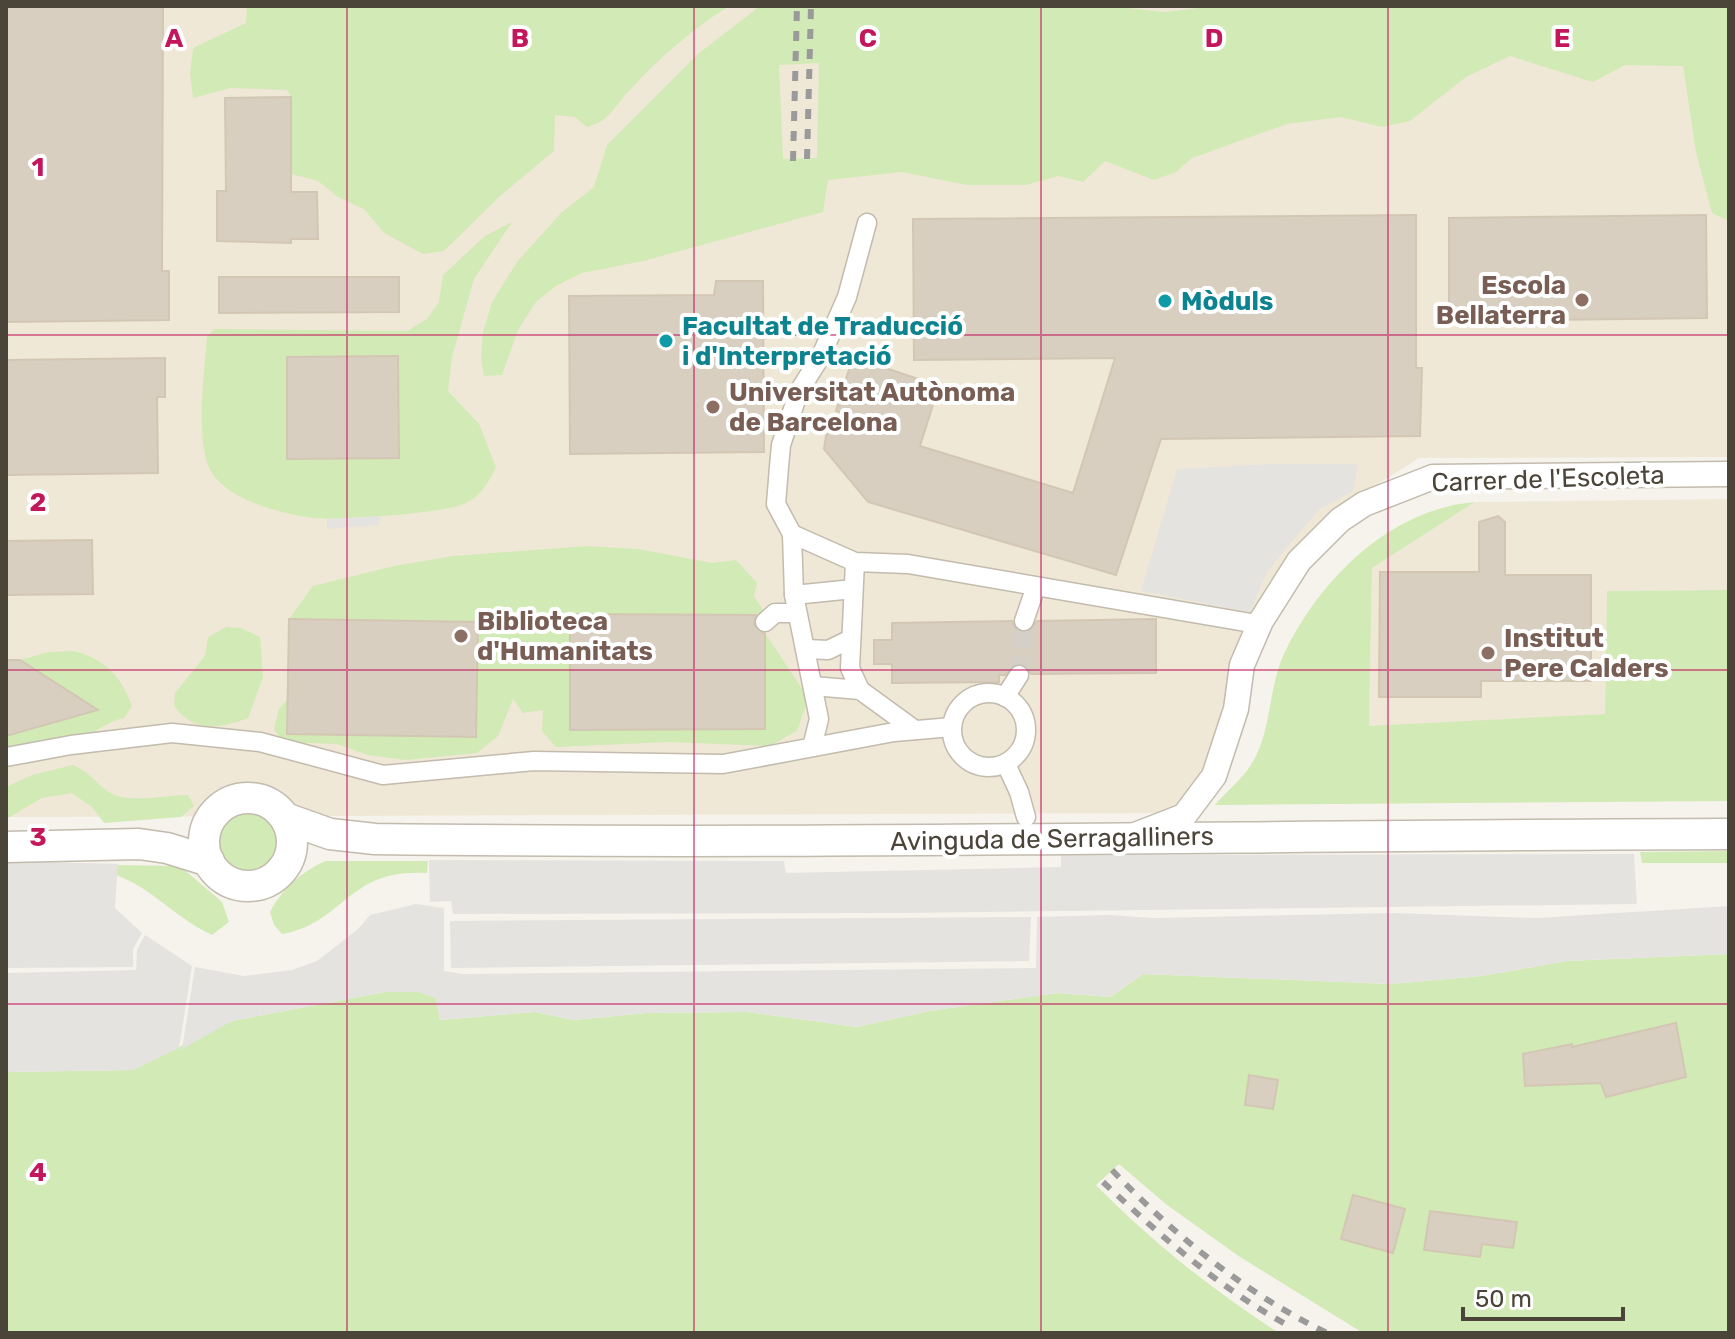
<svg xmlns="http://www.w3.org/2000/svg" width="1735" height="1339" font-family="Rubik,sans-serif">
<style>
.education{fill:#efe8d6}
.green{fill:#d2eab5;fill-rule:evenodd}
.parking{fill:#e5e3e0}
.building{fill:#d8cfc1;stroke:#d3c7b4;stroke-width:2}
.lines{fill:none;stroke-linecap:round;stroke-linejoin:round}
.pedestrian-tunnel{stroke:#d4d0c8;stroke-width:18;stroke-dasharray:18 9;stroke-linecap:butt}
.pedestrian-casing{stroke:#c2bbae;stroke-width:21}
.minor-casing{stroke:#c2bbae;stroke-width:27}
.tertiary-casing{stroke:#c2bbae;stroke-width:33}
.pedestrian{stroke:#fff;stroke-width:18}
.minor{stroke:#fff;stroke-width:24}
.tertiary{stroke:#fff;stroke-width:30}
.rail{stroke:#9a9a9a;stroke-width:6;stroke-dasharray:10 10;stroke-linecap:butt}
.grid{fill:none;stroke:#c2185b;stroke-width:2;stroke-opacity:0.55}
.education-dot{fill:#8d6e63;stroke:#fff;stroke-width:3}
.culture-dot{fill:#0f9aa8;stroke:#fff;stroke-width:3}
.labels{text-anchor:middle;dominant-baseline:central;stroke-width:8;stroke-linejoin:round;paint-order:stroke}
.education-label{font-size:26px;font-weight:bold;fill:#785e54;stroke:#fff;text-anchor:start}
.culture-label{font-size:26px;font-weight:bold;fill:#0d838f;stroke:#fff;text-anchor:start}
.street-label{font-size:26px;fill:#4b4439;stroke:#fff}
.grid-label{font-size:26px;text-anchor:middle;font-weight:bold;fill:#c2185b;stroke:#fff;stroke-width:8;stroke-linejoin:round;paint-order:stroke}
</style>
<rect width="100%" height="100%" fill="#f6f3ec"/>
<g class="education">
<polygon points="6,6 1729,6 1729,457 1419,458 1353,500 1312,532 1282,564 1242,634 1205,770 1179,805 1163,813 6,817"/>
<polygon points="1729,499 1729,590 1607,591 1605,714 1369,727 1372,568 1475,502"/>
</g>
<g class="green">
<path d="M247 6H729C692 29 657 60 628 92 612 109 611 120 587 127L575 117 555 115 554 151 500 196 444 251 423 254 384 233 364 209 338 197 318 181 291 174V97L287 90 231 88 193 98 190 73 193 48 246 23Z"/>
<path d="M760 6H1107L1165 12 1215 6H1729V221L1712 213 1696 152 1683 66 1625 65 1593 82 1510 56 1466 77 1410 121 1382 127 1341 117 1287 124 1192 158 1176 172 1154 180 1105 161 1083 182 1058 176 1026 185H967L902 172 828 180 823 212 643 261 582 273 556 286 536 302 518 330 502 375 484 376 481 358 483 332 492 302 517 262 561 213 594 187 607 145 698 54ZM819 63 817 158 783 159 779 65Z"/>
<path d="M512 222 474 279 452 357 448 391 479 424 496 467C488 483 482 495 466 503 449 513 335 521 314 518 283 514 234 502 214 476 193 449 205 370 207 337L214 329 407 331 427 319 439 302 443 275 485 236Z"/>
<path d="M1475 502 1372 568 1369 726 1605 714 1607 591 1729 590V801L1215 805C1226 792 1242 779 1251 765 1272 732 1268 688 1284 654 1320 579 1390 509 1475 502Z"/>
<polygon points="588,546 638,549 712,563 736,560 757,583 754,596 766,615 765,633 805,693 805,708 797,731 770,746 668,742 556,747 542,731 543,710 523,713 513,699 498,736 477,753 405,760 368,755 337,744 283,742 274,729 279,709 288,699 289,619 313,586 394,566 453,556"/>
<path d="M226 627 241 628 260 637 263 677 248 718C219 729 194 733 174 706L175 693 205 656 208 637Z"/>
<path d="M74 651C106 660 120 675 132 706L124 718C110 721 102 728 89 734 70 742 30 740 6 747V736L97 709 20 660 49 652Z"/>
<path d="M73 765C88 771 94 781 107 791 127 805 165 795 188 795L194 806 181 817 104 823 92 807 72 793 42 798 6 819V787L32 775Z"/>
<circle cx="249" cy="843" r="30"/>
<polygon points="1729,851 1729,863 1642,863 1640,852"/>
<path d="M326 861H428L427 873C347 868 345 923 282 934L274 925 270 912C281 890 303 870 326 861Z"/>
<path d="M111 865 180 866 222 902 229 922 212 935C177 919 152 888 116 875Z"/>
<path d="M1729 954V1333H1363L1240 1257 1167 1205 1119 1164 1096 1185C1152 1242 1211 1289 1279 1333H6V1072L133 1070 232 1021 385 992H419L436 998 440 1020 535 1012 574 1020 647 1013 747 1012 857 1027 929 1011 1058 993 1110 997 1143 974 1391 984 1481 976 1567 961Z"/>
</g>
<g class="parking">
<polygon points="1272,464 1358,464 1353,491 1320,509 1293,540 1267,572 1250,612 1141,591 1177,469"/>
<polygon points="380,516 379,525 327,529 327,519"/>
<polygon points="1634,854 1637,904 903,913 453,914 451,901 430,902 429,860 784,861 786,873 1061,867 1061,855"/>
<polygon points="6,861 118,864 115,908 142,933 133,949 133,967 6,968"/>
<polygon points="416,904 444,908 444,971 463,974 1036,968 1037,917 1109,915 1153,918 1394,913 1536,918 1729,906 1729,954 1567,961 1481,976 1391,984 1143,974 1110,997 1058,993 929,1011 857,1027 747,1012 647,1013 574,1020 535,1012 440,1020 436,998 418,992 385,992 232,1021 182,1049 195,967 244,976 292,970 317,961 358,929 370,915"/>
<polygon points="1031,917 1029,961 451,968 450,921"/>
<polygon points="145,935 192,966 179,1048 133,1070 6,1072 6,973 136,970 137,950"/>
</g>
<g class="building">
<polygon points="6,6 163,6 162,271 169,271 169,320 6,322"/>
<polygon points="291,97 291,192 317,192 318,239 291,239 291,243 217,241 217,191 226,191 225,98"/>
<polygon points="1416,215 1416,368 1422,368 1420,436 1161,439 1116,575 868,502 824,449 826,436 844,414 836,411 853,357 939,386 920,446 1073,493 1115,358 914,360 913,219"/>
<polygon points="1706,215 1707,318 1449,321 1449,218"/>
<polygon points="219,277 399,277 399,312 219,313"/>
<polygon points="716,281 763,281 764,452 570,454 569,296 714,295"/>
<polygon points="398,356 399,458 287,459 287,357"/>
<polygon points="165,358 165,397 157,397 158,473 6,475 6,360"/>
<polygon points="1498,516 1505,522 1505,575 1591,575 1591,681 1481,681 1481,697 1379,697 1380,572 1479,572 1479,522"/>
<polygon points="92,540 93,594 6,595 6,541"/>
<polygon points="570,614 756,615 754,625 765,634 765,729 570,730"/>
<polygon points="289,619 478,622 476,737 287,734"/>
<polygon points="1156,619 1156,673 1031,674 1026,665 1019,663 1005,675 999,675 999,682 892,683 892,664 874,664 874,640 892,640 892,623 1012,621 1016,629 1026,633 1037,621"/>
<polygon points="6,660 20,660 98,710 6,736"/>
<polygon points="1676,1023 1686,1077 1606,1097 1601,1083 1525,1086 1523,1054 1572,1044 1572,1047"/>
<polygon points="1249,1075 1278,1080 1273,1109 1245,1105"/>
<polygon points="1353,1195 1405,1209 1393,1253 1341,1239"/>
<polygon points="1430,1211 1517,1222 1513,1248 1482,1244 1480,1257 1424,1250"/>
</g>
<g class="lines">
<polyline class="pedestrian-tunnel" points="1019,675 1024,621"/>
<defs>
<g id="pedestrian">
<polyline points="792,534 855,562 908,564 1251,623"/>
<polyline points="855,562 850,668 860,690"/>
<polyline points="794,595 853,589"/>
<polyline points="1024,621 1035,589"/>
<polyline points="765,622 775,613 797,613"/>
<polyline points="805,649 828,650 851,639"/>
<polyline points="813,686 860,690 915,730"/>
<circle cx="989" cy="730" r="37"/>
<polyline points="1005,697 1019,675"/>
<polyline points="812,747 819,719 794,595 792,534 776,504 779,467 781,445 799,391 821,356 847,297 867,223"/>
<polyline points="6,757 71,745 172,733 260,742 383,775 534,761 723,764 894,732 952,727"/>
<polyline points="1006,764 1019,792 1026,817"/>
</g>
<polyline id="minor" points="1135,835 1184,816 1214,776 1236,709 1242,665 1261,621 1299,561 1340,520 1364,504 1433,477 1729,474"/>
<g id="tertiary">
<circle cx="248" cy="842" r="44"/>
<path d="M285 818 330 834 375 839C826 845 1277 835 1729 834"/>
<polyline points="6,847 139,844 167,848 209,861"/>
</g>
</defs>
<use href="#pedestrian" class="pedestrian-casing"/>
<use href="#minor" class="minor-casing"/>
<use href="#tertiary" class="tertiary-casing"/>
<use href="#pedestrian" class="pedestrian"/>
<use href="#minor" class="minor"/>
<use href="#tertiary" class="tertiary"/>
<g class="rail">
<polyline points="807,159 811,6"/>
<polyline points="793,161 797,6"/>
<path d="M1112 1170C1175 1236 1245 1293 1327 1333"/>
<path d="M1103 1182C1161 1236 1219 1288 1289 1326"/>
</g>
</g>
<path class="grid" d="M347 6V1333M694 6V1333M1041 6V1333M1388 6V1333M6 335H1729M6 670H1729M6 1004H1729"/>
<g class="education-dot">
<circle cx="1582" cy="300" r="8"/>
<circle cx="713" cy="407" r="8"/>
<circle cx="461" cy="636" r="8"/>
<circle cx="1488" cy="653" r="8"/>
</g>
<g class="culture-dot">
<circle cx="1165" cy="301" r="8"/>
<circle cx="666" cy="341" r="8"/>
</g>
<g class="labels">
<g class="education-label">
<text x="1566" y="285" text-anchor="end">Escola<tspan x="1566" dy="30">Bellaterra</tspan></text>
<text x="729" y="392">Universitat Autònoma<tspan x="729" dy="30">de Barcelona</tspan></text>
<text x="477" y="621">Biblioteca<tspan x="477" dy="30">d'Humanitats</tspan></text>
<text x="1504" y="638">Institut<tspan x="1504" dy="30">Pere Calders</tspan></text>
</g>
<g class="culture-label">
<text x="1181" y="301">Mòduls</text>
<text x="682" y="326">Facultat de Traducció<tspan x="682" dy="30">i d'Interpretació</tspan></text>
</g>
<g class="street-label">
<text transform="translate(1548 479) rotate(-2)">Carrer de l'Escoleta</text>
<text transform="translate(1052 839) rotate(-1)">Avinguda de Serragalliners</text>
</g>
</g>
<g class="grid-label">
<text x="174" y="47">A</text>
<text x="520" y="47">B</text>
<text x="868" y="47">C</text>
<text x="1214" y="47">D</text>
<text x="1562" y="47">E</text>
<text x="38" y="176">1</text>
<text x="38" y="511">2</text>
<text x="38" y="846">3</text>
<text x="38" y="1181">4</text>
</g>
<rect width="1735" height="1339" fill="none" stroke="#4b4439" stroke-width="16"/>
<path d="M1463 1307v12h160v-12" fill="none" stroke="#4b4439" stroke-width="4"/>
<text x="1475" y="1307" font-size="24" fill="#4b4439" stroke="#ffffff" stroke-width="6" paint-order="stroke">50 m</text>
</svg>
